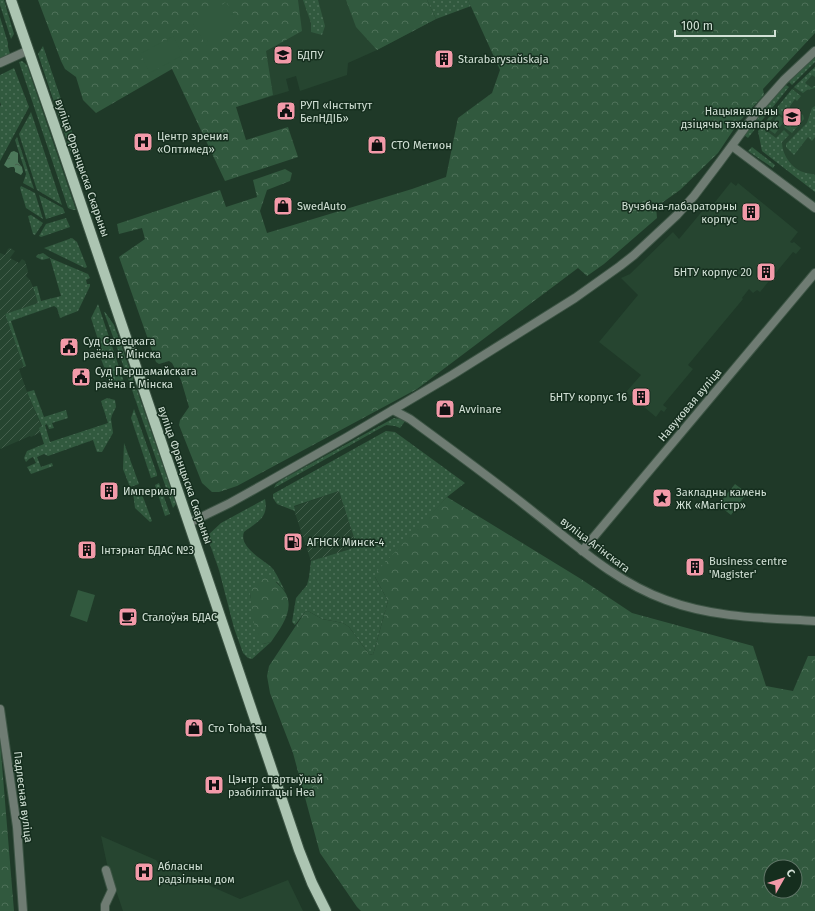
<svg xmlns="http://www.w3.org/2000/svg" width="815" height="911" font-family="'Fira Sans',sans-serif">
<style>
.built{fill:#264530}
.industrial{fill:url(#industrial-furrows)}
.grass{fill:url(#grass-dots)}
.forest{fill:url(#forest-crowns);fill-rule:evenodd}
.green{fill:#31593e}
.water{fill:url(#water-ripples)}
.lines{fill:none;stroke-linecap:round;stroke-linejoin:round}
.minor-casing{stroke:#3c5444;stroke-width:10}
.major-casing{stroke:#3c5444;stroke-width:12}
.minor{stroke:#6f7c73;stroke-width:8}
.major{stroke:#acc5b2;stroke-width:10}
.labels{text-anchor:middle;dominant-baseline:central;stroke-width:3;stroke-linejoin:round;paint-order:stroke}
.poi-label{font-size:11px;fill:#d2e1d6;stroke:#152e1e;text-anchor:start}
.street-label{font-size:11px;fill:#d2e1d6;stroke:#152e1e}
</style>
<defs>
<pattern id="industrial-furrows" width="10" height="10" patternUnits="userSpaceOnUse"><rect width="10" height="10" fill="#264530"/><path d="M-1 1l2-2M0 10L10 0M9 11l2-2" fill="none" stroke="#45604d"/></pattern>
<pattern id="grass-dots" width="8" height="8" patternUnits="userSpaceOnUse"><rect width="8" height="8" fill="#31593e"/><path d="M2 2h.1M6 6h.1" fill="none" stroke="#4e7159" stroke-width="1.8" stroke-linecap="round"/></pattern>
<pattern id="forest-crowns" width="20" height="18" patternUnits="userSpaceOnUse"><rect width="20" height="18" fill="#31593e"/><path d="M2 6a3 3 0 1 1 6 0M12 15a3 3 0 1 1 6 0" fill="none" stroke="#4e7159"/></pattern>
<pattern id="water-ripples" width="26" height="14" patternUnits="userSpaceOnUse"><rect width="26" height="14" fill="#4c785a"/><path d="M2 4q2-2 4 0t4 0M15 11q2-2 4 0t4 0" fill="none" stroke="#465e4d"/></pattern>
</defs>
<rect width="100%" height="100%" fill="#1f3928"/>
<g class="built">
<polygon points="175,0 427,0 436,19 377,50 348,63 347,75 300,91 296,76 286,79 289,91 236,107"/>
<polygon points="815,67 815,187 763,148 761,129 793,88"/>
<polygon points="731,182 736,186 738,183 798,232 790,242 792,243 794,242 801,248 796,254 793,252 760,292 757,290 753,293 749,289 742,298 743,299 688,365 693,369 663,405 667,408 664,412 661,410 656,417 626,392 641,375 599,342 638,295 621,278 630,274 673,232 679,239 704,209 707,212"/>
<polygon points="101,836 156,860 158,863 240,899 288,880 303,911 123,911 107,864"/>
</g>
<g class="industrial">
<polygon points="10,248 15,251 10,258 19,263 22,259 25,261 28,271 26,276 30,280 33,287 38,303 5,314 24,367 19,369 27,392 42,427 41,432 31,437 30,436 0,449 0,253 5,255 8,249"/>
<polygon points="339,491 357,547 311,561 293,507"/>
</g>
<g class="grass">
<polygon points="0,0 4,0 14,34 11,39 0,5"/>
<polygon points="303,0 318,0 325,26 322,35 311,32 311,23"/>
<polygon points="427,0 468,0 471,6 436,19"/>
<polygon points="0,17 8,43 8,47 10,54 0,58"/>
<polygon points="43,46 86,173 84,174 70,150 38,54"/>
<polygon points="815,56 815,62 792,85 789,82"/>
<polygon points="22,61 27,65 76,210 73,210 68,208 19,62"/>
<polygon points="815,67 815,77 812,75 805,83 812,88 814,86 815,86 815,88 807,90 803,93 794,87"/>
<polygon points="14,68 29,107 0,161 0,106 1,105 0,102 0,75"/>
<polygon points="786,85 789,87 748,138 744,135 766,105"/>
<path d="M792 89 801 96 797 101 795 99 790 106V114L793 116 800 114 803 115 804 119 792 133 784 127 789 121 788 120 777 112 764 129 776 138 784 130 789 135 782 142C782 154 791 168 803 172 807 174 811 173 815 175V192L762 151 758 131Z"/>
<polygon points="815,106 815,137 812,141 808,137 794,155 786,147 786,144 807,123 812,108"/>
<polygon points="31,112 62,205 37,190 19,134"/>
<polygon points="17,137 34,189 23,183 26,174 15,140"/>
<polygon points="752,147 775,165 773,168 748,151"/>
<polygon points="21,186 35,193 43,219 26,208 20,188"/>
<polygon points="39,195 63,208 65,213 46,219"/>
<polygon points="31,215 43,223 35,235 33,234 28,216"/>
<polygon points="66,218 70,227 41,237 39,236 46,224"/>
<polygon points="72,238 77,242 87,267 85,268 44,248"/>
<polygon points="43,253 50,258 88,274 90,278 86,280 87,284 90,284 90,286 78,311 60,318 57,308 54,306 11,321 26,366 24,367 5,314 38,303 33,287 37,286 41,301 61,296 50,258 42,260 36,257 37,255"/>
<polygon points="98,304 125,385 115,388 111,385 101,359 100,346 91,318"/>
<polygon points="104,312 105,312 114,325 133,378 133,381 130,384"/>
<polygon points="134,389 137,390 176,504 173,508 132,390"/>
<polygon points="34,390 44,417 66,410 68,418 52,423 54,428 49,429 47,424 45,425 50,442 108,423 101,401 107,398 115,400 116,407 112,415 111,419 113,433 102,452 97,452 93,440 48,456 44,454 37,457 41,467 52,463 53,466 31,474 27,467 36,463 33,457 29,459 26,462 24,458 27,451 44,444 39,428 42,426 27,392"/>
<polygon points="134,409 157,474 157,476 151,478 131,418"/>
<polygon points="394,418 406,420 400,428 395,426 386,425 274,488 276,484 283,479"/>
<polygon points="386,431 395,432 465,483 447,497 375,577 388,601 373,655 369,654 349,627 343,623 322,619 308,611 305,612 295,625 292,622 296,598 307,585 309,577 311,561 357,547 339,491 294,506 295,511 277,504 273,498 273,494"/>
<polygon points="124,443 139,484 130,487 123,469"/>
<polygon points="159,483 170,514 165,516 155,485"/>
<polygon points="140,489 152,521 150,522 135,508 133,492"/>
<path d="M265 499C269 518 257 522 244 532 238 548 265 560 273 569 278 576 281 584 285 591L277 582 250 593 256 629 263 644 271 642 252 659 248 658 243 653 234 628 219 570 207 536 221 523Z"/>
</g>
<g class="forest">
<polygon points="38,0 298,0 302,31 266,51 273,95 236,107 246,140 288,127 298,157 225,181 172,69 96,113 83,100 76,77 65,69 61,61"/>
<polygon points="346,0 427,0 436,19 377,50 356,27"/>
<polygon points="468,0 815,0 815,33 763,89 764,95 738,123 718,153 680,190 656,207 657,218 604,264 587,276 578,268 417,389 237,486 219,492 212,492 202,483 179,425 180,420 189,407 181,380 172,363 169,361 159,364 156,362 119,257 145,239 142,228 119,234 117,224 220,190 226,207 257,197 253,180 285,169 292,173 290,181 267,190 260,211 267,233 412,189 446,177 458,118 492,93 500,70"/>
<path d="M447 497 581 579 632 613 753 646 766 686 793 691 808 656H815V911H361L357 907 320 853 293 753 270 693 267 676 269 666 305 612 308 611 322 619 343 623 349 627 369 654 373 655 388 601 375 577V573ZM771 867H795V891H771Z"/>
<path d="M266 576C272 578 276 582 281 587 298 605 283 625 271 642L263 644C253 636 252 606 250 593 253 586 259 579 266 576Z"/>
<polygon points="0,740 13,899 14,911 0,911"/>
</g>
<g class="green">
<polygon points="226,2 240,24 207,46 193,24"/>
<polygon points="173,36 183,55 150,73 140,54"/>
<polygon points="778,115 785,120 775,134 768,129"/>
<polygon points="735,484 747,493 731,515 718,505"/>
<polygon points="78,590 95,595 87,622 70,616"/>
</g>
<polygon class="water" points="14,151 18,153 18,162 22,167 23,172 21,175 15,172 15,169 14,167 11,167 8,168 4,165 11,152"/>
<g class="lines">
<defs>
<g id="minor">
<polyline points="0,63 29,50"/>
<polyline points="732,146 815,208"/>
<path d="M393 410 410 419C452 450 495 481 536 514 577 546 616 582 666 600 714 618 765 618 815 621"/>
<polyline points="189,523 230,503 264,484 347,437 452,375 575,298 620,266 634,255 677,215 694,196 719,163 761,106 784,80 815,51"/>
<polyline points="582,551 815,273"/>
<polyline points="0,709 17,827 23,911"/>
<polyline points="105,911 105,905 112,890 106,870"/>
</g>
<polyline id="major" points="11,0 55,127 299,850 312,883 326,911"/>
</defs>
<use href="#minor" class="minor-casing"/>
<use href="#major" class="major-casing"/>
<use href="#minor" class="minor"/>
<use href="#major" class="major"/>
</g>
<defs>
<symbol id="university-square" viewBox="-11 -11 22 22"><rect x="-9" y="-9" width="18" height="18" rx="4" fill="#f39aa9" stroke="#152e1e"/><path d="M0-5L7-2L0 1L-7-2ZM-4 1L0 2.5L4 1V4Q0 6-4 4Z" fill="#111"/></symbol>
<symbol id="building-square" viewBox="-11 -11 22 22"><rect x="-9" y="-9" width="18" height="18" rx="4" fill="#f39aa9" stroke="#152e1e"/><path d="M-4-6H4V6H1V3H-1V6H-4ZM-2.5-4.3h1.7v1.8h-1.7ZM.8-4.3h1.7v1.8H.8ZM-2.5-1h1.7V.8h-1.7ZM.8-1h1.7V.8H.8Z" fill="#111"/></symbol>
<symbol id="civic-square" viewBox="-11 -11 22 22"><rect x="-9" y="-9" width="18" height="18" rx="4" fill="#f39aa9" stroke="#152e1e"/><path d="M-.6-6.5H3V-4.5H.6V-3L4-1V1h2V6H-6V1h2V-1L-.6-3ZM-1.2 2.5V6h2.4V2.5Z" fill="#111"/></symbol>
<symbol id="hospital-square" viewBox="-11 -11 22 22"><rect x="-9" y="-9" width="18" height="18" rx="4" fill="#f39aa9" stroke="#152e1e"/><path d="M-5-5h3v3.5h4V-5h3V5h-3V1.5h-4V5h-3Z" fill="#111"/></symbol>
<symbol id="shop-square" viewBox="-11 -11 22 22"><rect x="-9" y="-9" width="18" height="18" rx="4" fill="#f39aa9" stroke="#152e1e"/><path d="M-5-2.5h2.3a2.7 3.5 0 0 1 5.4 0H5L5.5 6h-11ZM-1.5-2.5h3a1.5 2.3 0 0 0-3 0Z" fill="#111"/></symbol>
<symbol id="sight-square" viewBox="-11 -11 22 22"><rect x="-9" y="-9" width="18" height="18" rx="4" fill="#f39aa9" stroke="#152e1e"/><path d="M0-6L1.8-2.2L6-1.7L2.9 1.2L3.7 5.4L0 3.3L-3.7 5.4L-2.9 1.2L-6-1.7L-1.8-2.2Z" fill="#111"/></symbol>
<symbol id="fuel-square" viewBox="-11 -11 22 22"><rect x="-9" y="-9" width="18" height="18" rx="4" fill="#f39aa9" stroke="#152e1e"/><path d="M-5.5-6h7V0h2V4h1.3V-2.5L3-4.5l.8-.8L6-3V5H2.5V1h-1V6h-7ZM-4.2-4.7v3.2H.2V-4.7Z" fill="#111"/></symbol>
<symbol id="cafe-square" viewBox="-11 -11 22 22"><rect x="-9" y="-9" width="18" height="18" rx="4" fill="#f39aa9" stroke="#152e1e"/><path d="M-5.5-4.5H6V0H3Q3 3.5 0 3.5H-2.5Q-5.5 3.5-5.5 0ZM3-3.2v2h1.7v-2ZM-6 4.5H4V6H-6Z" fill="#111"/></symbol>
</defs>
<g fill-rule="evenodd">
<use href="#university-square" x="272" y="44" width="22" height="22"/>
<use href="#building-square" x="433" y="48" width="22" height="22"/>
<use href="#civic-square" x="275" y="100" width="22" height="22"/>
<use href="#university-square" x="781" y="106" width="22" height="22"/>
<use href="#hospital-square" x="132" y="131" width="22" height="22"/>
<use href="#shop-square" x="366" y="134" width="22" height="22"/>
<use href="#shop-square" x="272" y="195" width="22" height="22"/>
<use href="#building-square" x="740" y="201" width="22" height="22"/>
<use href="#building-square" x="755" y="261" width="22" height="22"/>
<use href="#civic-square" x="58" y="336" width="22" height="22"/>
<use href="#civic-square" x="70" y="366" width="22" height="22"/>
<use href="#building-square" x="630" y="386" width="22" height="22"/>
<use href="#shop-square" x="434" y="398" width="22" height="22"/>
<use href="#building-square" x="98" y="480" width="22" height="22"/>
<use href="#sight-square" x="651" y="487" width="22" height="22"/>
<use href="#fuel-square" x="282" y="531" width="22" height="22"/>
<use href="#building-square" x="76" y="539" width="22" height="22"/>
<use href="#building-square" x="684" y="556" width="22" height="22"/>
<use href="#cafe-square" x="117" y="606" width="22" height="22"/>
<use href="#shop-square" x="183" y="717" width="22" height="22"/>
<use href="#hospital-square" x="203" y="774" width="22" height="22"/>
<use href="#hospital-square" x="133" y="861" width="22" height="22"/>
</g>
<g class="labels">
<g class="poi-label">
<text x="297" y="55">БДПУ</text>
<text x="458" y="59">Starabarysaŭskaja</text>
<text x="300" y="105">РУП «Інстытут<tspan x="300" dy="13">БелНДІБ»</tspan></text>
<text x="778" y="111" text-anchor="end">Нацыянальны<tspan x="778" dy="13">дзіцячы тэхнапарк</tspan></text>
<text x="157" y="136">Центр зрения<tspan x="157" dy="13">«Оптимед»</tspan></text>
<text x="391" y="145">СТО Метион</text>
<text x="297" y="206">SwedAuto</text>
<text x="737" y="206" text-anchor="end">Вучэбна-лабараторны<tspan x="737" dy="13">корпус</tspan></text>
<text x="752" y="272" text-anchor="end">БНТУ корпус 20</text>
<text x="83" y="341">Суд Савецкага<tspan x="83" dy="13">раёна г. Мінска</tspan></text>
<text x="95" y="371">Суд Першамайскага<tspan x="95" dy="13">раёна г. Мінска</tspan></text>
<text x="627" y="397" text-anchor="end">БНТУ корпус 16</text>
<text x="459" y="409">Avvinare</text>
<text x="123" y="491">Империал</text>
<text x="676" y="492">Закладны камень<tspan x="676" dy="13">ЖК «Магістр»</tspan></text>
<text x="307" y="542">АГНСК Минск-4</text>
<text x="101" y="550">Інтэрнат БДАС №3</text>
<text x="709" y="561">Business centre<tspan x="709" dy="13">'Magister'</tspan></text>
<text x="142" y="617">Сталоўня БДАС</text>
<text x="208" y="728">Сто Tohatsu</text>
<text x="228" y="779">Цэнтр спартыўнай<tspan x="228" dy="13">рэабілітацыі Неа</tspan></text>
<text x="158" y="866">Абласны<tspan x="158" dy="13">радзільны дом</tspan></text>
</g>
<g class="street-label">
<text transform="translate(82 168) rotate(71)">вуліца Францыска Скарыны</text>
<text transform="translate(690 405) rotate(-50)">Навуковая вуліца</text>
<text transform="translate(185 475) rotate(71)">вуліца Францыска Скарыны</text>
<text transform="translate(595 545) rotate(37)">вуліца Агінскага</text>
<text transform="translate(23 797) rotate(83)">Падлесная вуліца</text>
</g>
</g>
<g transform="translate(783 879) rotate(51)"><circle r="19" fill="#152e1e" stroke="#617668"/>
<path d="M0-3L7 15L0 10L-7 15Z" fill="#f39aa9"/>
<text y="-6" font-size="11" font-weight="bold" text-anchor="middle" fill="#d2e1d6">С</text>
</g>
<path d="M675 30v6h100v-6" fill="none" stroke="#d2e1d6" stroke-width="2"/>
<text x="681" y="30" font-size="12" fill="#d2e1d6" stroke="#152e1e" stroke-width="3" paint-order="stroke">100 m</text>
</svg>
